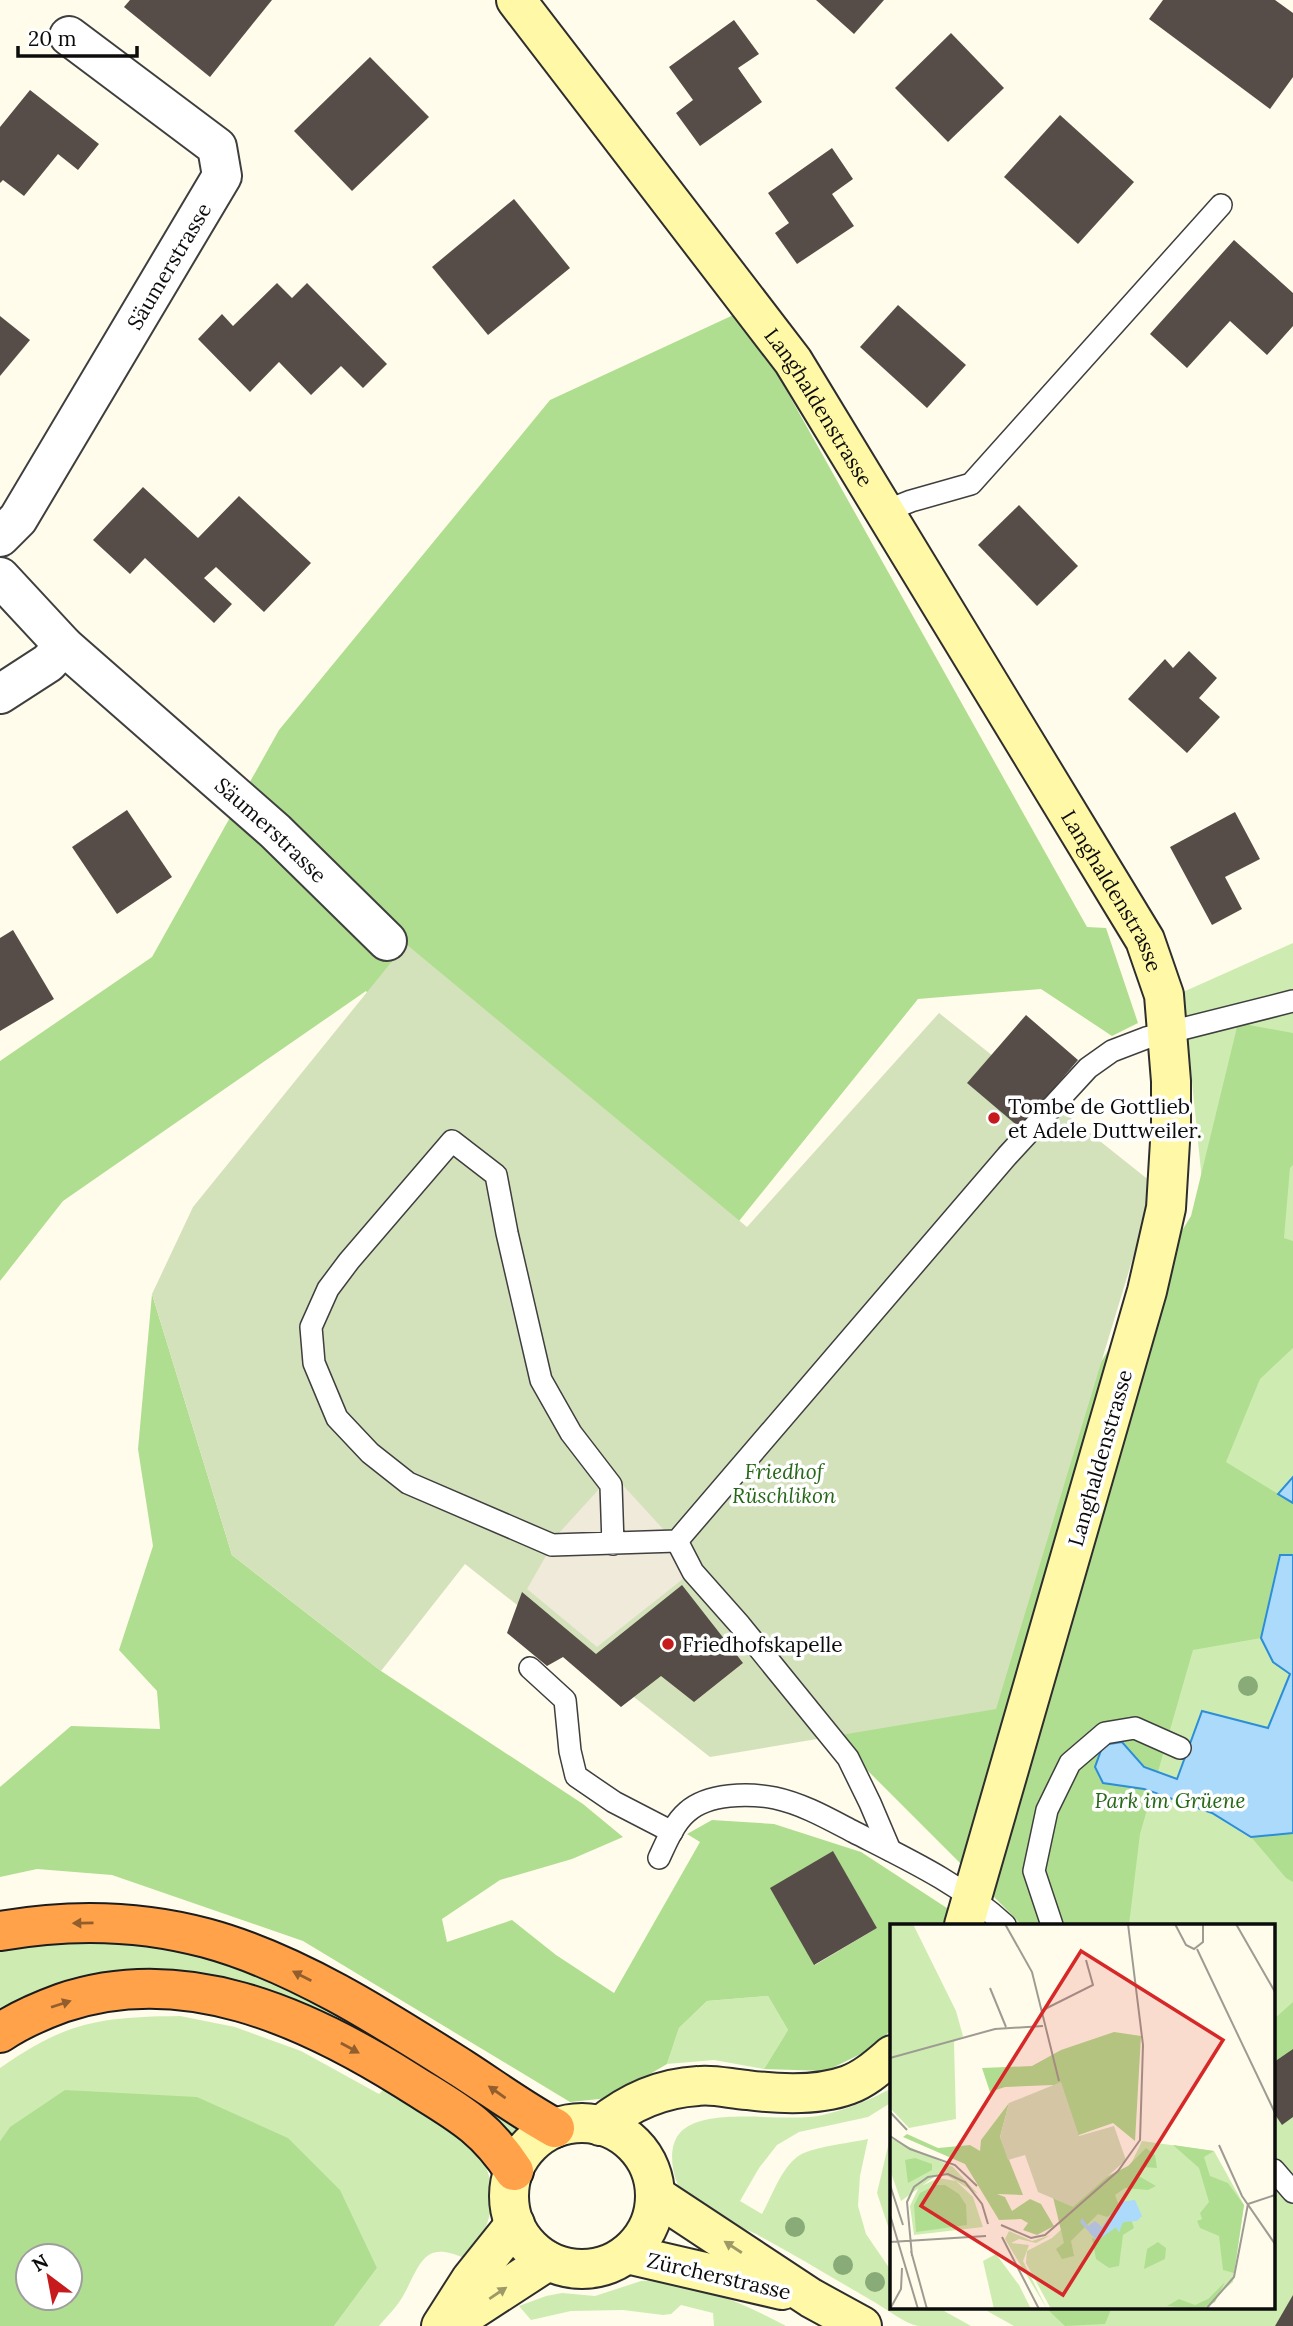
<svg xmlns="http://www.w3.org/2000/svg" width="1293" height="2326" font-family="Lora,serif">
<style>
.green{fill:#ceecb2}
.forest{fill:#b0de90;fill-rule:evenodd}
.cemetery{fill:#d4e2bb}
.plaza{fill:#efeada}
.water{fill:#abdafb;stroke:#2c8ed8;stroke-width:2}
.building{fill:#564d48}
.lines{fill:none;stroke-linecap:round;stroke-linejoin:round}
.lane-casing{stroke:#3f3f3f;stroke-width:24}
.street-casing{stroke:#3f3f3f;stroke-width:42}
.secondary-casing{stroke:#2e2e2e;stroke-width:42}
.highway-casing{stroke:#1d1d1d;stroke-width:42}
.lane{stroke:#fff;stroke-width:21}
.street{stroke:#fff;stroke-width:38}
.secondary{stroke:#fff8a6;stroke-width:38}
.highway{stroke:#ffa249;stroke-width:38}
.tree{fill:#88ab77}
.oneway{fill:#925e2e}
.oneway2{fill:#9e9a68}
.poi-dot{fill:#c71a1c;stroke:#fff;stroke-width:2.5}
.labels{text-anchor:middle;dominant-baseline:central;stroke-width:7;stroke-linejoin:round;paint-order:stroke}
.street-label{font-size:21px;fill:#0c0c0c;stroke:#fff}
.poi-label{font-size:21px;fill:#0c0c0c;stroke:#fff;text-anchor:start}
.park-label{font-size:21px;font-style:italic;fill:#266818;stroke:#fff}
.inset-road{fill:none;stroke:#9e9c92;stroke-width:2}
.view{fill:#d62828;fill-opacity:0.15;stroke:#d62828;stroke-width:3.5}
.inset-edge{fill:none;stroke:#0c0c0c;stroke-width:3.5}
</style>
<rect width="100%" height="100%" fill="#fffceb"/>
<g class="green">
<polygon points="1293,943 1293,2326 1014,2326 980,2307 1274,2307 1274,1925 1008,1925 1205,1211 1183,992"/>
<polygon points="137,1937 283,1980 460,2085 519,2130 513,2137 474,2107 278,1999 0,2015 0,1949 45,1940"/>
<polygon points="768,1996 788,2030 764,2069 714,2060 667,2064 679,2028 707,2001"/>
<path d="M180 2016 235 2027 301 2051 379 2094 390 2083C444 2119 516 2154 484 2232 479 2241 472 2251 466 2259 423 2239 421 2264 403 2296 397 2307 387 2316 379 2326H334L377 2268 11 2127 0 2141V2068C67 2021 101 2017 180 2016Z"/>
<path d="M892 2088V2102L868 2117 799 2132 777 2145 759 2168 740 2201 762 2214C772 2196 781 2169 797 2157 809 2147 851 2143 868 2139L860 2176 858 2206 866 2234 892 2272V2307H937L971 2326C954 2326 934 2326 918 2326 904 2323 888 2310 876 2303 836 2280 797 2256 756 2234 734 2223 702 2218 686 2198 673 2183 666 2150 679 2134 704 2104 786 2124 823 2115 848 2109 870 2100 892 2088Z"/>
<polygon points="892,2138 892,2238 877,2193 889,2142"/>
<path d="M655 2280C702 2286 745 2304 786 2326H714L713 2313 681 2305 671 2314 663 2315 623 2310 571 2311 531 2320 519 2306 546 2296 562 2293 595 2296 641 2281Z"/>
</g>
<g class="forest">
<polygon points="742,311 1087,927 1106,928 1138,1023 1112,1036 1041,989 918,999 606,1386 1046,1451 1191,1216 1238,1023 1293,1033 1293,1165 1290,1168 1284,1238 1293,1241 1293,1348 1260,1379 1226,1462 1293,1503 1293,1555 1279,1555 1261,1638 1193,1650 1140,1834 1129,1925 1022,1925 682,1585 366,991 63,1201 0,1281 0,1061 152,957 279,730 550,400"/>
<path d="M152 1294 232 1555 381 1671 583 1804 623 1837 572 1859 500 1880 442 1919 447 1942 512 1920 556 1955 614 1993 700 1842 687 1834 712 1820 774 1824 861 1852 953 1912 947 1925H892V2027L879 2045 826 2071 764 2069 788 2030 768 1996 707 2001 679 2028 667 2064 609 2098 570 2102 303 1941 112 1875 37 1869 0 1877V1787L71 1726 160 1729 157 1691 119 1650 153 1546 138 1449ZM833 1852 877 1928 815 1965Z"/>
<polygon points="1293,1833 1293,1882 1286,1878 1251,1837"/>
<polygon points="1293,2002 1293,2049 1274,2062 1274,2019"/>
<path d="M65 2090 197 2097 288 2138 340 2190 377 2268 334 2326H0V2141L10 2127ZM28 2256H70V2298H28Z"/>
<polygon points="1045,2307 1112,2307 1105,2324 1065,2326"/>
</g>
<polygon class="cemetery" points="406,944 747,1227 939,1013 1155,1185 996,1709 710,1757 465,1564 381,1671 232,1555 152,1294 193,1207"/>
<polygon class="plaza" points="620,1482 698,1567 597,1647 527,1589 559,1533 600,1488"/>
<g class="water">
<polygon points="1293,1477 1293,1503 1278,1494"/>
<polygon points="1280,1555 1293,1555 1293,1833 1251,1837 1212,1813 1144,1789 1103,1783 1095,1767 1103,1745 1122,1742 1144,1767 1177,1779 1202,1711 1268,1728 1290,1674 1273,1662 1261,1638"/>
</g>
<g class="building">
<polygon points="130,0 272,0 210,77 124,7"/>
<polygon points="816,0 884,0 854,34"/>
<polygon points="1163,0 1275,0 1293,13 1293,77 1270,109 1149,19"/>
<polygon points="734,20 759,54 738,68 762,102 700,146 676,113 693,100 669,67"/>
<polygon points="951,33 1004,88 948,142 895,88"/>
<polygon points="370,57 429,117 352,191 294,131"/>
<polygon points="30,90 99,144 78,170 58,154 24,196 3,180 0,183 0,127"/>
<polygon points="1060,115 1134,182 1078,244 1004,177"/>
<polygon points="832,148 853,179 832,194 854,226 797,264 775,233 789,223 768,193"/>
<polygon points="514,199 570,268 488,335 432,267"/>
<polygon points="1234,240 1293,293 1293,326 1267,355 1230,321 1187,368 1150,334"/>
<polygon points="277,283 292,298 307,283 387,364 363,388 341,366 311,395 279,362 250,392 198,339 222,314 233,326"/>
<polygon points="898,305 966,365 927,408 860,347"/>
<polygon points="0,316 30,340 0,376"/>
<polygon points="143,487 198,538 239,496 311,563 264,612 216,567 204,578 232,604 214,623 145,558 130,574 93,540"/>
<polygon points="1019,505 1078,566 1037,606 978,545"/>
<polygon points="1189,651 1217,678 1199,698 1220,717 1187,753 1128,699 1165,659 1173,668"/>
<polygon points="127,810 172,877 117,914 72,847"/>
<polygon points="1235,812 1260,859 1225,877 1242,909 1212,925 1170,847"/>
<polygon points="13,930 54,999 0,1031 0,938"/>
<polygon points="1026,1015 1078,1060 1020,1128 967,1083"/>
<polygon points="682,1585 743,1663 694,1702 661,1676 621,1707 563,1657 547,1666 507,1633 522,1592 596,1654"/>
<polygon points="833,1851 877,1928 814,1965 770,1888"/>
<polygon points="1293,2049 1293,2117 1282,2125 1274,2113 1274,2062"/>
<polygon points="1293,2295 1293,2326 1275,2326"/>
</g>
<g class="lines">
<defs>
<g id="lane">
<polyline points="886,511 911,501 971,484 1221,205"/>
<polyline points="677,1541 693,1572 740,1625 848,1758 870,1803 890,1850"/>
<polyline points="613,1544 611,1485 571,1433 541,1380 507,1233 496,1175 452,1141 349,1261 328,1289 311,1327 314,1363 337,1418 370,1453 408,1483 552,1545 677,1541 1007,1156 1088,1068 1112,1051 1146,1038 1293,1001"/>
<polyline points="530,1668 565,1700 570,1751 576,1776 614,1802 672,1832"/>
<path d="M659 1858C666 1843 674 1823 687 1812 708 1793 749 1793 775 1798 803 1804 829 1819 854 1832 907 1859 961 1884 1005 1925"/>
<polyline points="1052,1925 1034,1871 1047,1810 1070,1763 1105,1733 1135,1728 1180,1748"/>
<polyline points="1274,2170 1293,2192"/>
</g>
<g id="street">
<path id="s1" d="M0 537 18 519 222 176 217 147 69 36"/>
<path id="s2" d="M0 577 64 646 275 831 387 941"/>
<polyline points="0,694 48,663 64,646"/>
</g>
<g id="secondary">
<path id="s3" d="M516 0 793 361 1145 940 1164 995 1171 1081V1125L1166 1208 1147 1291 964 1925"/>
<circle cx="582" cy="2196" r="73"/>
<path d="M600 2126C628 2103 662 2088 698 2086 714 2084 731 2089 747 2090 778 2094 818 2096 848 2085 865 2079 879 2066 892 2055"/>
<polyline points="655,2195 811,2298 862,2326"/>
<polyline points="627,2254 782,2290"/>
<polyline points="441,2326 471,2279 515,2224"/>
<polyline points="448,2326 548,2261"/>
</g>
<g id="highway">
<path d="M0 1931C68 1919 139 1920 206 1938 295 1962 384 2019 461 2068 492 2088 522 2110 555 2128"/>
<path d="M0 2033C19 2020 40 2011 62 2003 183 1962 304 2016 406 2080 453 2110 483 2123 514 2171"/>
</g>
</defs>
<use href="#lane" class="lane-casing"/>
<use href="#street" class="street-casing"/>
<use href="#secondary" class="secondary-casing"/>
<use href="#highway" class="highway-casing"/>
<use href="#lane" class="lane"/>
<use href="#street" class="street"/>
<use href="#secondary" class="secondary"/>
<use href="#highway" class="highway"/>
</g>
<g class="tree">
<circle cx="1248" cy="1686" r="10"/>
<circle cx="795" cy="2227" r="10"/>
<circle cx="843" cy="2265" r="10"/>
<circle cx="875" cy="2282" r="10"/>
</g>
<defs><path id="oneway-solid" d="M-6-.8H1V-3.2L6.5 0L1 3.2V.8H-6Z" transform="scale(1.75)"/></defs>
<g class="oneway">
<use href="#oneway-solid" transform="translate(83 1923) rotate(179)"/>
<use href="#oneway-solid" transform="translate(302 1976) rotate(-153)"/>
<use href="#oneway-solid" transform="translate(61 2004) rotate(-18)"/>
<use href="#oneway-solid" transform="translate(350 2048) rotate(29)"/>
<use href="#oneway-solid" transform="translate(497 2092) rotate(-145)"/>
</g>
<g class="oneway2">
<use href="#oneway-solid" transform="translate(733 2247) rotate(-147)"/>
<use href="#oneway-solid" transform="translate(498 2293) rotate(-34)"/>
</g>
<g class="poi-dot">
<circle cx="994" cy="1118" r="7"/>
<circle cx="668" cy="1644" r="7"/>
</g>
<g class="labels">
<g class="street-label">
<text stroke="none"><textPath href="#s1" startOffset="320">Säumerstrasse</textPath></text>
<text stroke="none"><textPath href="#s3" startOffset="508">Langhaldenstrasse</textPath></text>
<text stroke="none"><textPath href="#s2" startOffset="371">Säumerstrasse</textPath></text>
<text stroke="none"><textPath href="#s3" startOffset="1074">Langhaldenstrasse</textPath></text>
<text transform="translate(1100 1458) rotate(-74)">Langhaldenstrasse</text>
<text transform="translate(719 2276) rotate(13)">Zürcherstrasse</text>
</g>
<g class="poi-label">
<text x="1008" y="1106">Tombe de Gottlieb<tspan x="1008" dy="24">et Adele Duttweiler.</tspan></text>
<text x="682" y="1644">Friedhofskapelle</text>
</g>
<g class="park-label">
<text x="784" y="1471">Friedhof<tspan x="784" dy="24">Rüschlikon</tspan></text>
<text x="1170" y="1800">Park im Grüene</text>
</g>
</g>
<g transform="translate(890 1924)">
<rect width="385" height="385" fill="#fffceb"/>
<path d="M0 0H23L66 87 73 112 64 118 66 195 19 204 0 184ZM0 214 63 243 88 270 51 248 11 277 0 246ZM252 217 324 227 354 281 343 358 312 385H161L136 339 137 327 162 314 240 242ZM49 254 66 257 83 273 93 303 24 311 20 282 29 263ZM119 307 142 317 161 311 146 319 129 315 121 319 139 321 133 337 157 385 115 315ZM106 330 129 361 141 385H104L93 337Z" fill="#ceecb2"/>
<path d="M224 108 251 112 245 217 223 199 163 220 206 258 238 242 256 224 265 231 267 244 252 243 247 251 266 262 258 266 235 264 225 271 230 285 217 293 208 290 181 317 184 332 172 335 166 325 174 319 157 248 163 161 115 163 100 168 92 144 142 142 171 126ZM119 179 110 213 133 271 107 270 115 273 122 287 140 275 151 280 164 302 147 311 133 306 138 299 131 295 109 296 75 240 13 213 17 210 48 224 80 221 90 227 91 216ZM283 221 324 227 314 233 320 252 338 259 354 281 344 349 333 346 329 312 310 304 307 297 312 295 310 289 319 278 309 244ZM25 234 42 240V246L18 259 15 236ZM46 261H55L69 270 76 281 77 301 26 308 24 281 30 269ZM241 295 244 304 233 311 229 342 219 344 206 335 202 314 207 316 226 303 229 308 232 299ZM268 318 276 324 275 335 254 345 257 325ZM335 358 325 378 312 385 277 382 289 375 305 381 318 375Z" fill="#b0de90"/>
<path d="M171 158 189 212 224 202 236 236 183 283 148 268 135 231 118 236 110 213 119 179Z" fill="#d4e2bb"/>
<path d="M245 276 252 292 247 297 233 298 229 308 226 303 207 317 190 298 192 294 198 302 205 297 212 303 225 285H230L229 278Z" fill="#abdafb"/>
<path class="inset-road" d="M115 0 142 48 169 157M285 0 296 21 304 25 313 18V0M346 0 385 68M307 25 385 189M100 64 116 103M151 87 203 61 196 36M0 134 105 105 153 102M0 188 17 206M0 212 20 225 65 241 87 262M329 221 352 272 385 320M0 261 13 301M358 280 385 271M0 291 28 385M111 301 141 314 155 311 228 247 250 216 253 121 238 0M112 313 149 385M0 318 96 312M21 327 37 385M22 332 17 278 24 263 38 253 58 250 75 258 92 280 98 300M0 385 11 365 12 344M316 385 344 353 358 280"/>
<path class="view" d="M191 27 333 116 173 371 31 282Z"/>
<rect width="385" height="385" class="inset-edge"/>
</g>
<g transform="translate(49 2277) rotate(328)"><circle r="33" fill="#ffffff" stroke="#9e9e9e" stroke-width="2"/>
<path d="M0-5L12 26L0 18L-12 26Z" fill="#c71a1c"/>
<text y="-10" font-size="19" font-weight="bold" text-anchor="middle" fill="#0c0c0c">N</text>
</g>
<path d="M18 46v10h119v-10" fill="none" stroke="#0c0c0c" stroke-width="3.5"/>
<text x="28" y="46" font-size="21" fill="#0c0c0c" stroke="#ffffff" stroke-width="5" paint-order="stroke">20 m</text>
</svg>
